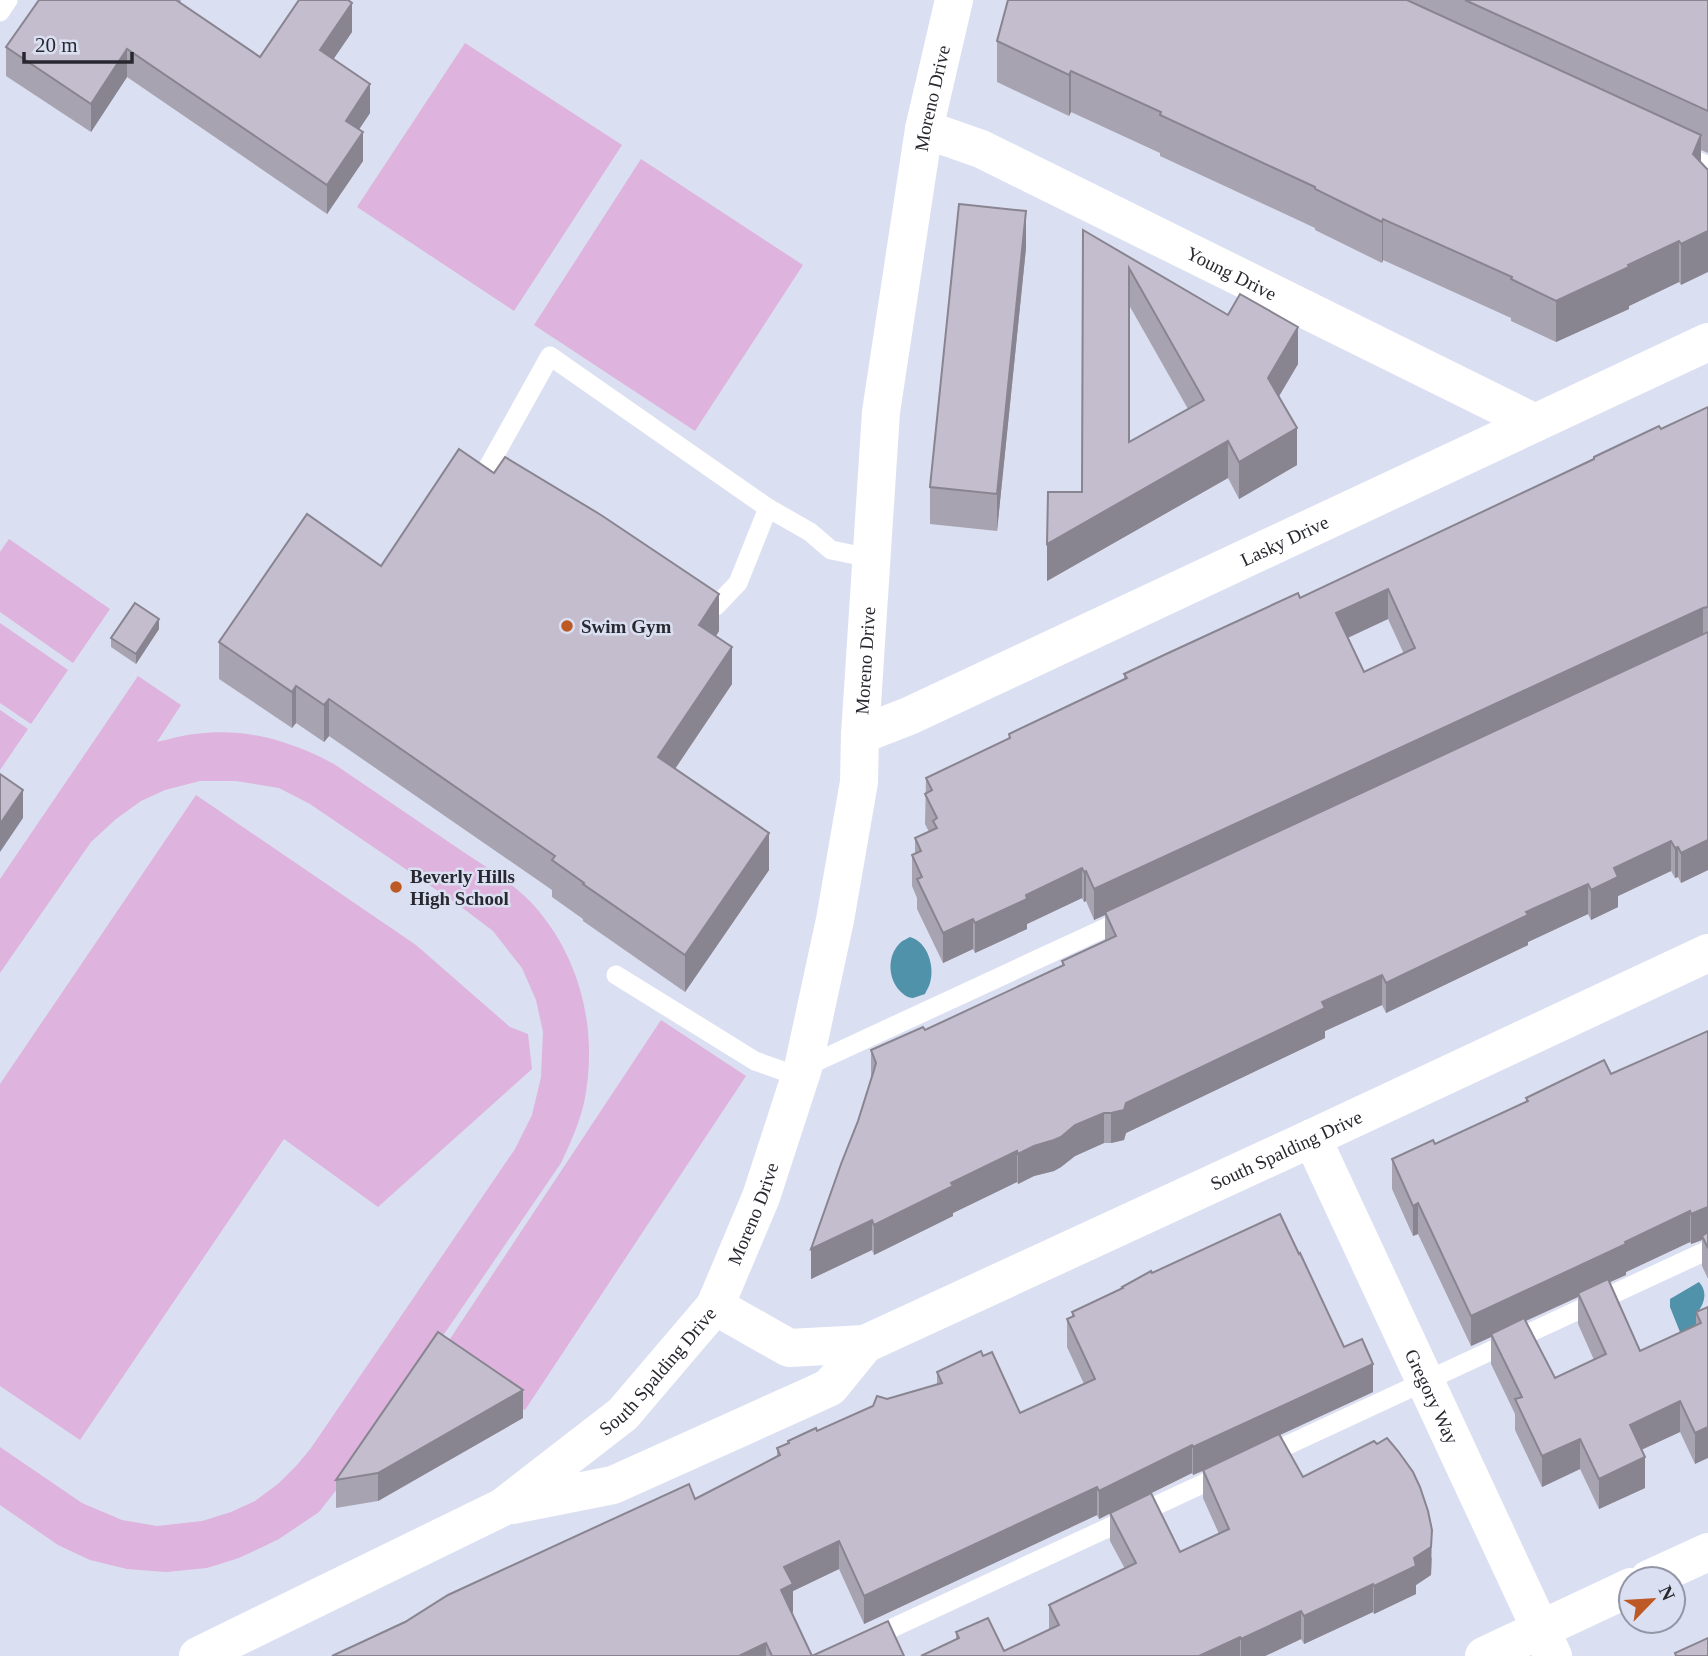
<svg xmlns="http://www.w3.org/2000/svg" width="1708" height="1656" font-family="'Times New Roman',serif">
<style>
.green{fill:#deb3dd}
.water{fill:#4f92a9}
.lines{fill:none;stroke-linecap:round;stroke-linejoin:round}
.lane{stroke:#fff;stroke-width:19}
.street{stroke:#fff;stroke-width:38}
.secondary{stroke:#fff;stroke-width:38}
.wall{fill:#a8a3b1;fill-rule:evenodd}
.shaded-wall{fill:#888490}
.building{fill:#c3bdce;stroke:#888490;stroke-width:2;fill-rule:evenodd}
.poi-dot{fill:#bd5924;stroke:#dbdff2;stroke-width:2.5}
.labels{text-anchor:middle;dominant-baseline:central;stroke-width:5;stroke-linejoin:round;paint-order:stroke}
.street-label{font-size:19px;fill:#282930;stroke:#dbdff2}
.poi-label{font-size:19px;font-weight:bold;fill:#282930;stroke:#dbdff2;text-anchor:start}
</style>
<rect width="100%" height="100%" fill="#dbdff2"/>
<g class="green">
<polygon points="465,43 622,145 514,311 357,207"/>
<polygon points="641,159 803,265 695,431 534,325"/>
<polygon points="9,539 110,609 73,663 0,612 0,552"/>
<polygon points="0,623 68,670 31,724 0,703"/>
<path d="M138 676 181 705 157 742C170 739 183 735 195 734 245 727 291 741 334 764 377 793 419 822 462 851 487 868 517 885 537 909 583 963 598 1035 584 1103 579 1124 570 1144 561 1163L345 1479 319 1512 279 1539 239 1558 207 1568 166 1572 127 1569 90 1560 58 1545 0 1505V1447L82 1503 122 1520 157 1526 202 1521 231 1512 255 1501 279 1483 297 1465 311 1448 515 1149 532 1115 541 1077 543 1032 536 1000 522 968 493 931 460 906 310 804 279 788 236 781H200L165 790 141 801 116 819 91 842 0 973V879Z"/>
<polygon points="0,710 28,729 0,770"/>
<polygon points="196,795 416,945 510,1027 528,1034 532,1069 378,1207 284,1139 80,1440 0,1386 0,1084"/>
<polygon points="661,1020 746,1076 525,1410 440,1354"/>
</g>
<g class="water">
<path d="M910 937C928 942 935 967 930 983 929 987 926 991 925 994 921 995 917 997 913 998 907 998 903 994 899 990 888 977 887 956 900 943 903 940 907 939 910 937Z"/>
<path d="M1699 1282C1708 1292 1705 1304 1696 1314L1698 1328 1691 1334 1680 1332 1670 1307V1299Z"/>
</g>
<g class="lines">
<g class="lane">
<polyline points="0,12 8,0"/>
<polyline points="1677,152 1708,166"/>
<polyline points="508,481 487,469 550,356 768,508 810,532 831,550 871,558"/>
<polyline points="699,596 716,606 738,583 768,508"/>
<polyline points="616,975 755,1061 800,1077"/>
<polyline points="803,1068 1129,917"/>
<polyline points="1264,1456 1708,1250"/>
<polyline points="832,1656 1224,1474"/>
</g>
<g class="street">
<path id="s1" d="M924 129 981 149 1535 423"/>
<path id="s2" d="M860 735 909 716 1708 342"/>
<path id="s3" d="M1312 1138 1553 1656"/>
<polyline points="1649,1579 1708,1552"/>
<polyline points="1484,1656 1631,1587"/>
</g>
<g class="secondary">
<path id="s4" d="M715 1306 761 1197 803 1068 835 920 859 782 860 735 881 412 924 129 954 0"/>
<polyline points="512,1505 613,1485 813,1395 830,1387 865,1344"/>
<path id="s5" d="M198 1656 503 1507 623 1414 715 1306 789 1348 865 1344 1312 1138 1708 953"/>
</g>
</g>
<g class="wall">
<polygon points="39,0 181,0 180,3 260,57 352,32 333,59 370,113 359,129 363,161 327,214 127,77 91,132 6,76 6,47"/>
<polygon points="1008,0 1708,0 1708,153 1701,150 1681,285 1679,282 1629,306 1629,309 1556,342 1511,321 1511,318 1383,260 1382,263 1315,230 1315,228 1160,156 1160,153 1071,112 1069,116 997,82 997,41"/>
<path d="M1083 230 1298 364 1279 396 1297 465 1239 499 1228 478 1047 581 1082 492ZM1129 305 1188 409 1129 442Z"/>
<polygon points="1026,248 997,531 930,524 930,487"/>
<path d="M1708 407V870L1681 883 1678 877 1675 878 1671 871 1618 896V907L1591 920 1588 914 1528 942V945L1386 1013 1382 1005 1325 1031V1038L1126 1133 1124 1140 1111 1143H1104L1075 1156 1061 1167 1054 1171 1034 1176 1018 1184 1017 1182 953 1213V1216L874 1255 872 1250 811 1279 871 1079V1050L925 1030 1062 966V961L1105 941V915L1094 920 1086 901 1084 902 1082 898 1027 924V929L975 953 973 949 943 963 917 909V898L912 886V855L915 854V838L929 832 925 824 926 778 1009 739V734L1124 679V674L1300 598 1594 459V457L1661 429ZM1388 619 1404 654 1364 672 1348 638Z"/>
<polygon points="381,566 719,631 716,636 732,684 675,769 769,870 685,992 583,921 583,919 552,897 552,890 329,736 324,742 296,723 292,728 219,679 219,642"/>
<polygon points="159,629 136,664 111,647 111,638"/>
<path d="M1708 1031V1279L1702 1266V1240L1691 1244 1690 1242 1626 1272V1275L1609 1282 1640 1351 1696 1325V1312L1708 1307 1695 1464 1680 1432 1641 1450 1645 1488 1599 1509 1580 1469 1542 1487 1515 1430V1414L1491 1364V1337L1471 1346 1418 1234 1413 1236 1392 1189V1159L1435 1144 1526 1102V1098L1611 1074ZM1578 1297V1324L1594 1360 1555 1378 1526 1321Z"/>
<path d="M1299 1254 1344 1347 1373 1392 1280 1435 1303 1477 1432 1558 1431 1575 1416 1585V1594L1374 1614 1373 1612 1304 1644 1301 1639 1265 1656H921L956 1640V1632L1004 1651 1049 1630V1605L1125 1569 1110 1541V1513L1099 1519 1097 1515 864 1624 839 1569 793 1591 792 1612 812 1656H904H332L695 1499 777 1457V1448L788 1443V1441L817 1431 887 1399 937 1384V1372L983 1356 1020 1413 1084 1384 1067 1347V1319L1072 1317V1312L1152 1273ZM1203 1471V1498L1219 1534 1180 1552 1133 1502 1192 1473 1193 1475Z"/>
<polygon points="523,1418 378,1501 336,1508 336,1480"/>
</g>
<g class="shaded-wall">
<polygon points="352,3 352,32 320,79 320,50"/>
<polygon points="127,49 127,77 91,132 91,104"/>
<polygon points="1071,71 1071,112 1069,116 1069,75"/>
<polygon points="370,84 370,113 346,149 346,121"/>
<polygon points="363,132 363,161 327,214 327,185"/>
<polygon points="1701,135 1701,176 1693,154"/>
<polygon points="1026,211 1026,248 997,531 997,494"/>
<polygon points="1383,219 1383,260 1382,263 1382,222"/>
<polygon points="1708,231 1708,272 1681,285 1681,244"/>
<polygon points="1679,241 1679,282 1629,306 1629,309 1556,342 1556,301"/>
<polygon points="1298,327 1298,364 1268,415 1268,378"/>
<polygon points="1297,428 1297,465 1239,499 1239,462"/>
<polygon points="1228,441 1228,478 1047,581 1047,544"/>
<polygon points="1388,589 1388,619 1336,643 1336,613"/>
<polygon points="719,594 719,631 699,662 699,625"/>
<polygon points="1703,608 1703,638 1105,912 1105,915 1094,920 1094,889"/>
<polygon points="159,619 159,629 136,664 136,654"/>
<polygon points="732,647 732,684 658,794 658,757"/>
<polygon points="296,686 296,723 292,728 292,692"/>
<polygon points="329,699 329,736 324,742 324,705"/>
<polygon points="23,790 23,818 0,852 0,824"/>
<polygon points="769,833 769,870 685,992 685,955"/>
<polygon points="1708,840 1708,870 1681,883 1681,853"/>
<polygon points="1671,841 1671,871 1618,896 1618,907 1591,920 1591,890 1614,868"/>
<polygon points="1678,847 1678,877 1675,878 1675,848"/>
<polygon points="1082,868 1082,898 1027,924 1027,929 975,953 975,923 1026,895"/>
<polygon points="1086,871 1086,901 1084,902 1084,872"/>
<polygon points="1588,884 1588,914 1528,942 1528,945 1386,1013 1386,983 1526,912"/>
<polygon points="973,919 973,949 943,963 943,933"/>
<polygon points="1382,975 1382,1005 1325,1031 1325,1038 1126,1133 1124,1140 1111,1143 1111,1113 1126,1103 1322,1002"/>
<polygon points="1104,1113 1104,1143 1075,1156 1061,1167 1054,1171 1034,1176 1018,1184 1018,1154 1075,1125"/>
<polygon points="1017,1151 1017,1182 953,1213 953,1216 874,1255 874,1225 951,1183"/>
<polygon points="1418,1203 1418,1234 1413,1236 1413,1206"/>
<polygon points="1708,1207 1708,1238 1702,1236 1702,1240 1691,1244 1691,1214"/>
<polygon points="1690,1211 1690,1242 1626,1272 1626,1275 1579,1296 1578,1293 1578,1297 1492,1336 1491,1334 1491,1337 1471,1346 1471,1316"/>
<polygon points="872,1220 872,1250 811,1279 811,1249"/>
<polygon points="1373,1364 1373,1392 1193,1475 1193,1447"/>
<polygon points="523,1390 523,1418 378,1501 378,1473"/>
<polygon points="1680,1401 1680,1432 1630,1455 1630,1425"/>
<polygon points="1708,1427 1708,1458 1695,1464 1695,1433"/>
<polygon points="1580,1439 1580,1469 1542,1487 1542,1456"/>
<polygon points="1192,1445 1192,1473 1099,1519 1099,1491"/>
<polygon points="1645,1457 1645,1488 1599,1509 1599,1479"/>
<polygon points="1097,1487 1097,1515 864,1624 864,1596"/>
<polygon points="1432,1530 1431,1575 1416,1585 1416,1594 1374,1614 1374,1586 1414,1558"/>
<polygon points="839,1541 839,1569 793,1591 793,1612 781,1618 781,1590 784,1567"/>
<polygon points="1373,1584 1373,1612 1304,1644 1304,1616"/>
<polygon points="1301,1611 1301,1639 1265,1656 1241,1656 1241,1639"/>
<polygon points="1240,1637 1240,1656 1199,1656"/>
<polygon points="766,1643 766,1656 739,1656"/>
</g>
<g class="building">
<polygon points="39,0 176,0 260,57 299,0 348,0 352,3 320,50 370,84 346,121 363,132 327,185 127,49 91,104 6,47"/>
<polygon points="1008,0 1407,0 1701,135 1693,154 1708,170 1708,231 1681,244 1679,241 1628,265 1629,267 1556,301 1511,279 1512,277 1383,219 1382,222 1315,189 1315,187 1160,115 1161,112 1071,71 1069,75 997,41"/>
<polygon points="1465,0 1708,0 1708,111"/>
<polygon points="959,204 1026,211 997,494 930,487"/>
<path d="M1083 230 1228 315 1240 294 1298 327 1268 378 1297 428 1239 462 1228 441 1047 544 1048 492H1082ZM1129 268 1204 400 1129 442Z"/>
<path d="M1708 407V607L1703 608 1094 889 1086 871 1084 872 1082 868 1026 895 1027 899 975 923 973 919 943 933 917 879 922 877 912 855 921 851 915 838 937 828 933 821 937 818 925 794 932 790 926 778 1010 738 1009 734 1127 678 1124 674 1164 655 1298 593 1300 598 1594 459V457L1659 426 1661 429ZM1388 589 1415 648 1364 672 1336 613Z"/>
<polygon points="459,449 494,473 505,457 601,515 719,594 699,625 732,647 658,757 769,833 685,955 583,884 584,883 552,860 555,856 329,699 324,705 296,686 292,692 219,642 307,514 381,566"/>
<polygon points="135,603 159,619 136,654 111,638"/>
<polygon points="1708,632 1708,840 1681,853 1678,847 1675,848 1671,841 1614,868 1618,877 1591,890 1588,884 1526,912 1528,915 1386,983 1382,975 1322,1002 1325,1008 1126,1103 1124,1110 1111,1113 1104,1113 1075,1125 1061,1137 1054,1140 1034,1146 1018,1154 1017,1151 951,1183 953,1186 874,1225 872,1220 811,1249 841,1164 858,1121 874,1070 876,1063 871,1050 923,1027 925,1030 1064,965 1062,961 1116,936 1105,912"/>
<polygon points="0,774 23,790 0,824"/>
<polygon points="1708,1031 1708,1207 1691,1214 1690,1211 1625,1242 1626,1244 1471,1316 1418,1203 1413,1206 1392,1159 1433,1140 1435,1144 1528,1101 1526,1098 1604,1060 1611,1074"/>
<polygon points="1280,1214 1299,1254 1300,1253 1344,1347 1362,1339 1373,1364 1193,1447 1192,1445 1099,1491 1097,1487 864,1596 839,1541 784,1567 793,1584 781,1590 812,1656 888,1621 904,1656 772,1656 766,1643 739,1656 332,1656 405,1622 448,1595 689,1484 695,1499 780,1455 777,1448 789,1443 788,1441 816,1428 817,1431 873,1406 877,1396 887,1399 942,1383 937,1372 981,1351 983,1356 992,1352 1020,1413 1095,1379 1067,1319 1074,1316 1072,1312 1123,1288 1122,1287 1151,1271 1152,1273"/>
<polygon points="1708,1232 1708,1248 1702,1236"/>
<polygon points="1608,1279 1640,1351 1701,1323 1696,1312 1708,1307 1708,1427 1695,1433 1680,1401 1630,1425 1645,1457 1599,1479 1580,1439 1542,1456 1515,1399 1522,1397 1491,1334 1524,1318 1555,1378 1606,1354 1578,1293"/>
<polygon points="438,1332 523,1390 378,1473 336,1480"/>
<polygon points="1279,1434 1303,1477 1374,1441 1377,1444 1387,1438 1398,1451 1413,1472 1420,1487 1428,1511 1432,1530 1431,1547 1414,1558 1416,1566 1374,1586 1373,1584 1304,1616 1301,1611 1241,1639 1240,1637 1199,1656 921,1656 959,1638 956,1632 988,1618 1004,1651 1059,1625 1049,1605 1136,1563 1110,1513 1151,1493 1180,1552 1229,1529 1203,1470"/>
<polygon points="1708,1638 1708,1656 1676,1656 1675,1653"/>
</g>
<g class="poi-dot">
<circle cx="567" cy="626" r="7"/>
<circle cx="396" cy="887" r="7"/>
</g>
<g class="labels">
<g class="street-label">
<text stroke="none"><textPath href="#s4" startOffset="1234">Moreno Drive</textPath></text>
<text stroke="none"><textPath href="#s1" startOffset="340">Young Drive</textPath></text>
<text stroke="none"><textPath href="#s2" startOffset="467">Lasky Drive</textPath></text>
<text stroke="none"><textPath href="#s4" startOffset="667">Moreno Drive</textPath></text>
<text stroke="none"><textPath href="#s5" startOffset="1258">South Spalding Drive</textPath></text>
<text stroke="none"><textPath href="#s4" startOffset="100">Moreno Drive</textPath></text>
<text stroke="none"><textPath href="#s5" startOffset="546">South Spalding Drive</textPath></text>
<text stroke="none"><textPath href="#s3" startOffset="285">Gregory Way</textPath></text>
</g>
<g class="poi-label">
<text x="581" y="626">Swim Gym</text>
<text x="410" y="876">Beverly Hills<tspan x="410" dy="22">High School</tspan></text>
</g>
</g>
<g transform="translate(1652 1600) rotate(65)"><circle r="33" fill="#dbdff2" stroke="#9396a4" stroke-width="2"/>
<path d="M0-5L12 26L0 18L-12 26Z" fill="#bd5924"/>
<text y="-10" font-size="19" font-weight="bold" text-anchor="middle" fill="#282930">N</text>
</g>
<path d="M24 52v10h108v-10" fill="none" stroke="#282930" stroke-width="3.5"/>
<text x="35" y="52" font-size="21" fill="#282930" stroke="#dbdff2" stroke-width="5" paint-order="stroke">20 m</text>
</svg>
